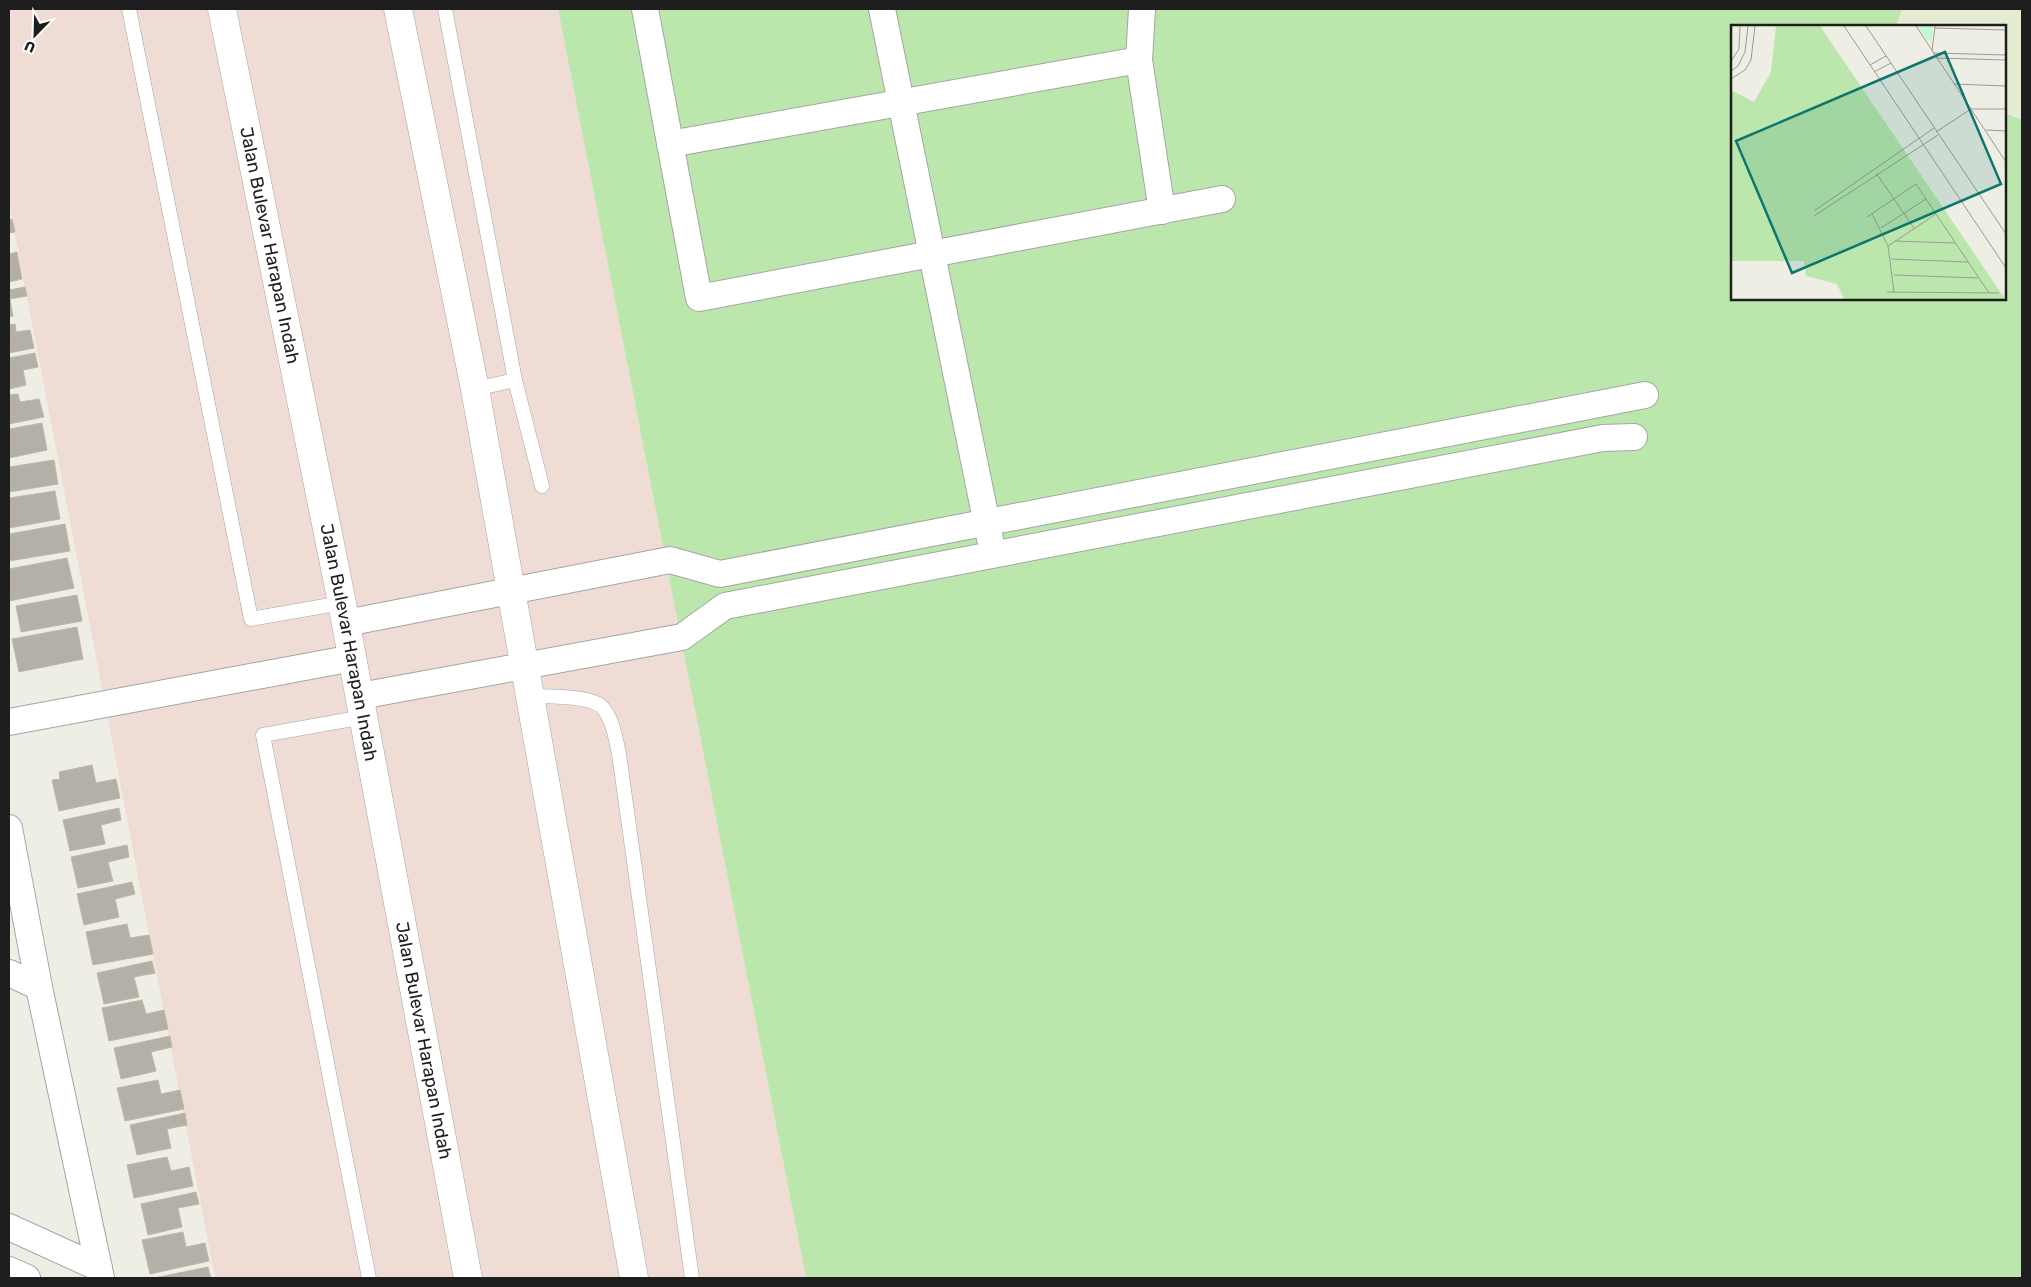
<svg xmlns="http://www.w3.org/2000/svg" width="2031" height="1287" font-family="Rubik,sans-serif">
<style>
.commercial{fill:#efdcd5}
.farmland{fill:#e4edd1}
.grass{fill:#bbe7ad}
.building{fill:#b4b0a7;stroke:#c0b8a8}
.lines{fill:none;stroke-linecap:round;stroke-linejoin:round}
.service-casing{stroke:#a5a5a5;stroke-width:15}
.minor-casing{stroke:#a5a5a5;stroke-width:28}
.tertiary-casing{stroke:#a5a5a5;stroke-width:29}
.service{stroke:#fff;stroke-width:14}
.minor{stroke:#fff;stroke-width:26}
.tertiary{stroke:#fff;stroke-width:28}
.labels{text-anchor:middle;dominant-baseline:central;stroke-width:4;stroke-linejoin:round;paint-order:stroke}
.street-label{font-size:18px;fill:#1e1e1e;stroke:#fff}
.inset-road{fill:none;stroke:#9b9b95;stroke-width:1}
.view{fill:#0f766e;fill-opacity:0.15;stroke:#0f766e;stroke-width:2.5}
.inset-edge{fill:none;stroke:#1e1e1e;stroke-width:2.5}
</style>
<rect width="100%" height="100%" fill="#efeee5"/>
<polygon class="commercial" points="9,9 558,9 806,1278 215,1278 9,203"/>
<polygon class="farmland" points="1902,9 2022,9 2022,120 2005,113 2005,26 1896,26"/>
<polygon class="grass" points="558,9 1902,9 1896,26 1732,26 1732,299 2005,299 2005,113 2022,120 2022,1278 806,1278"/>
<g class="building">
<polygon points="12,219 15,232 9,233 9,220"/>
<polygon points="17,252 22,279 9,282 9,254"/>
<polygon points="25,287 27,296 10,299 13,316 9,317 9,290"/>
<polygon points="15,324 16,332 30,330 34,348 9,353 9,325"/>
<polygon points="35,353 38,367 23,370 26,385 9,389 9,358"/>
<polygon points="18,394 20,402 39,399 44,417 9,424 9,395"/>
<polygon points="42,423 47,450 9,458 9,429"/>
<polygon points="54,460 58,484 9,492 9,467"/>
<polygon points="55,491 60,519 9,528 9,498"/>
<polygon points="65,524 70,551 9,561 9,534"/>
<polygon points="67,558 74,588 9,601 9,569"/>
<polygon points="77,595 82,621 21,632 16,606"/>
<polygon points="77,627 83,659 19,672 12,639"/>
<polygon points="92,765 96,783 116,779 120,798 59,811 52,780 60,779 59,772"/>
<polygon points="119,808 121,820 101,825 105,844 70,851 63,820"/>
<polygon points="127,845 129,857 108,862 113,881 78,888 71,857"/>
<polygon points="132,882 135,894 115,899 119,917 84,925 77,894"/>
<polygon points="127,924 130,938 149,935 153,954 93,965 86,932"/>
<polygon points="152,961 155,973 134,977 139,997 104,1004 97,973"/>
<polygon points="142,1000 146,1014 164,1010 168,1029 109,1041 102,1008"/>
<polygon points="170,1036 172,1047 151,1052 156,1071 121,1079 114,1048"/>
<polygon points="158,1080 161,1094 180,1090 184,1109 125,1121 117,1088"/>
<polygon points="185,1113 187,1125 167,1129 171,1148 137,1155 130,1125"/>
<polygon points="167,1157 171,1171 189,1167 193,1186 134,1198 127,1165"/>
<polygon points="196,1192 199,1204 178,1208 182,1227 148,1235 141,1204"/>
<polygon points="183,1232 186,1247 205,1243 209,1261 150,1274 142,1240"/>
<polygon points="208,1267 211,1278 154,1278"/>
</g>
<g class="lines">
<defs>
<g id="service">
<polyline points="129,9 251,619 342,603"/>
<polyline points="445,9 515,380 475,389"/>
<polyline points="515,380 542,486"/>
<path d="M530 696C547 697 590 695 602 707 613 719 616 740 619 754L692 1278"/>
<polyline points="364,717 263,735 369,1278"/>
</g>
<g id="minor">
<polyline points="645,9 699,298 1222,199"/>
<polyline points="882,9 990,539"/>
<polyline points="1142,9 1139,60 1162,211"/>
<polyline points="670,144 1139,60"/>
<polyline points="346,623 670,560 720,574 1645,395"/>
<polyline points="360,696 682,637 725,606 1603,438 1634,437"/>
<polyline points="9,722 353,658"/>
<polyline points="9,828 39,987 101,1278"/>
<polyline points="9,973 39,987"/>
<polyline points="9,1227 99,1268"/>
<polyline points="9,1270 27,1278"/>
</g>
<g id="tertiary">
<path id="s1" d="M222 9 342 603 468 1278"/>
<polyline points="398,9 475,389 634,1278"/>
</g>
</defs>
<use href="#service" class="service-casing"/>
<use href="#minor" class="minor-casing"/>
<use href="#tertiary" class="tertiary-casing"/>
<use href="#service" class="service"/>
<use href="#minor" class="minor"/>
<use href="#tertiary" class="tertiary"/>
</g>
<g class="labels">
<g class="street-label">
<text stroke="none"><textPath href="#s1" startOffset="241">Jalan Bulevar Harapan Indah</textPath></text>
<text stroke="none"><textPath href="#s1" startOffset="646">Jalan Bulevar Harapan Indah</textPath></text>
<text stroke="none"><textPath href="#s1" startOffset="1051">Jalan Bulevar Harapan Indah</textPath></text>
</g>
</g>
<g transform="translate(1731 25)">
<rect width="275" height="275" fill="#efeee5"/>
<path d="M45 1H89L274 274H113L106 259 75 251 73 236H0V65L23 77 40 47Z" fill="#bbe7ad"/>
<path d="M187 1H202L201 15H195Z" fill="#c4f7d4"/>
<path class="inset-road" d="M113 1 275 243M135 1 275 209M185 1 275 137M204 3 275 5M201 26 204 1M202 28 275 30M205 33 275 35M0 36 8 24 9 1M139 40 155 31M0 46 7 41 14 27 17 1M143 47 160 38M0 54 14 45 20 35 24 1M223 59 275 61M255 105 275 106M205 107 240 84H275M145 148 183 203M83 186 203 103M141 189 157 221 163 267M83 191 207 110M136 192 185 159 258 268M150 203 195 174M164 216 224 218M157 221 205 189M160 234 237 237M163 250 247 253M156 267 268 268"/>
<path class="view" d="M214 27 270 159 61 248 5 116Z"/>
<rect width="275" height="275" class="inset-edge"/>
</g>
<rect width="2031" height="1287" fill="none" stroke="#1e1e1e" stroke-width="20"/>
<g transform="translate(35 35) rotate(203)" stroke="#ffffff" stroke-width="4" paint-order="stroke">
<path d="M0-4L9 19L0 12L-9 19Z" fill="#1e1e1e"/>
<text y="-8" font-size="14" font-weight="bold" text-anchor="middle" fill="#1e1e1e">U</text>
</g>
</svg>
